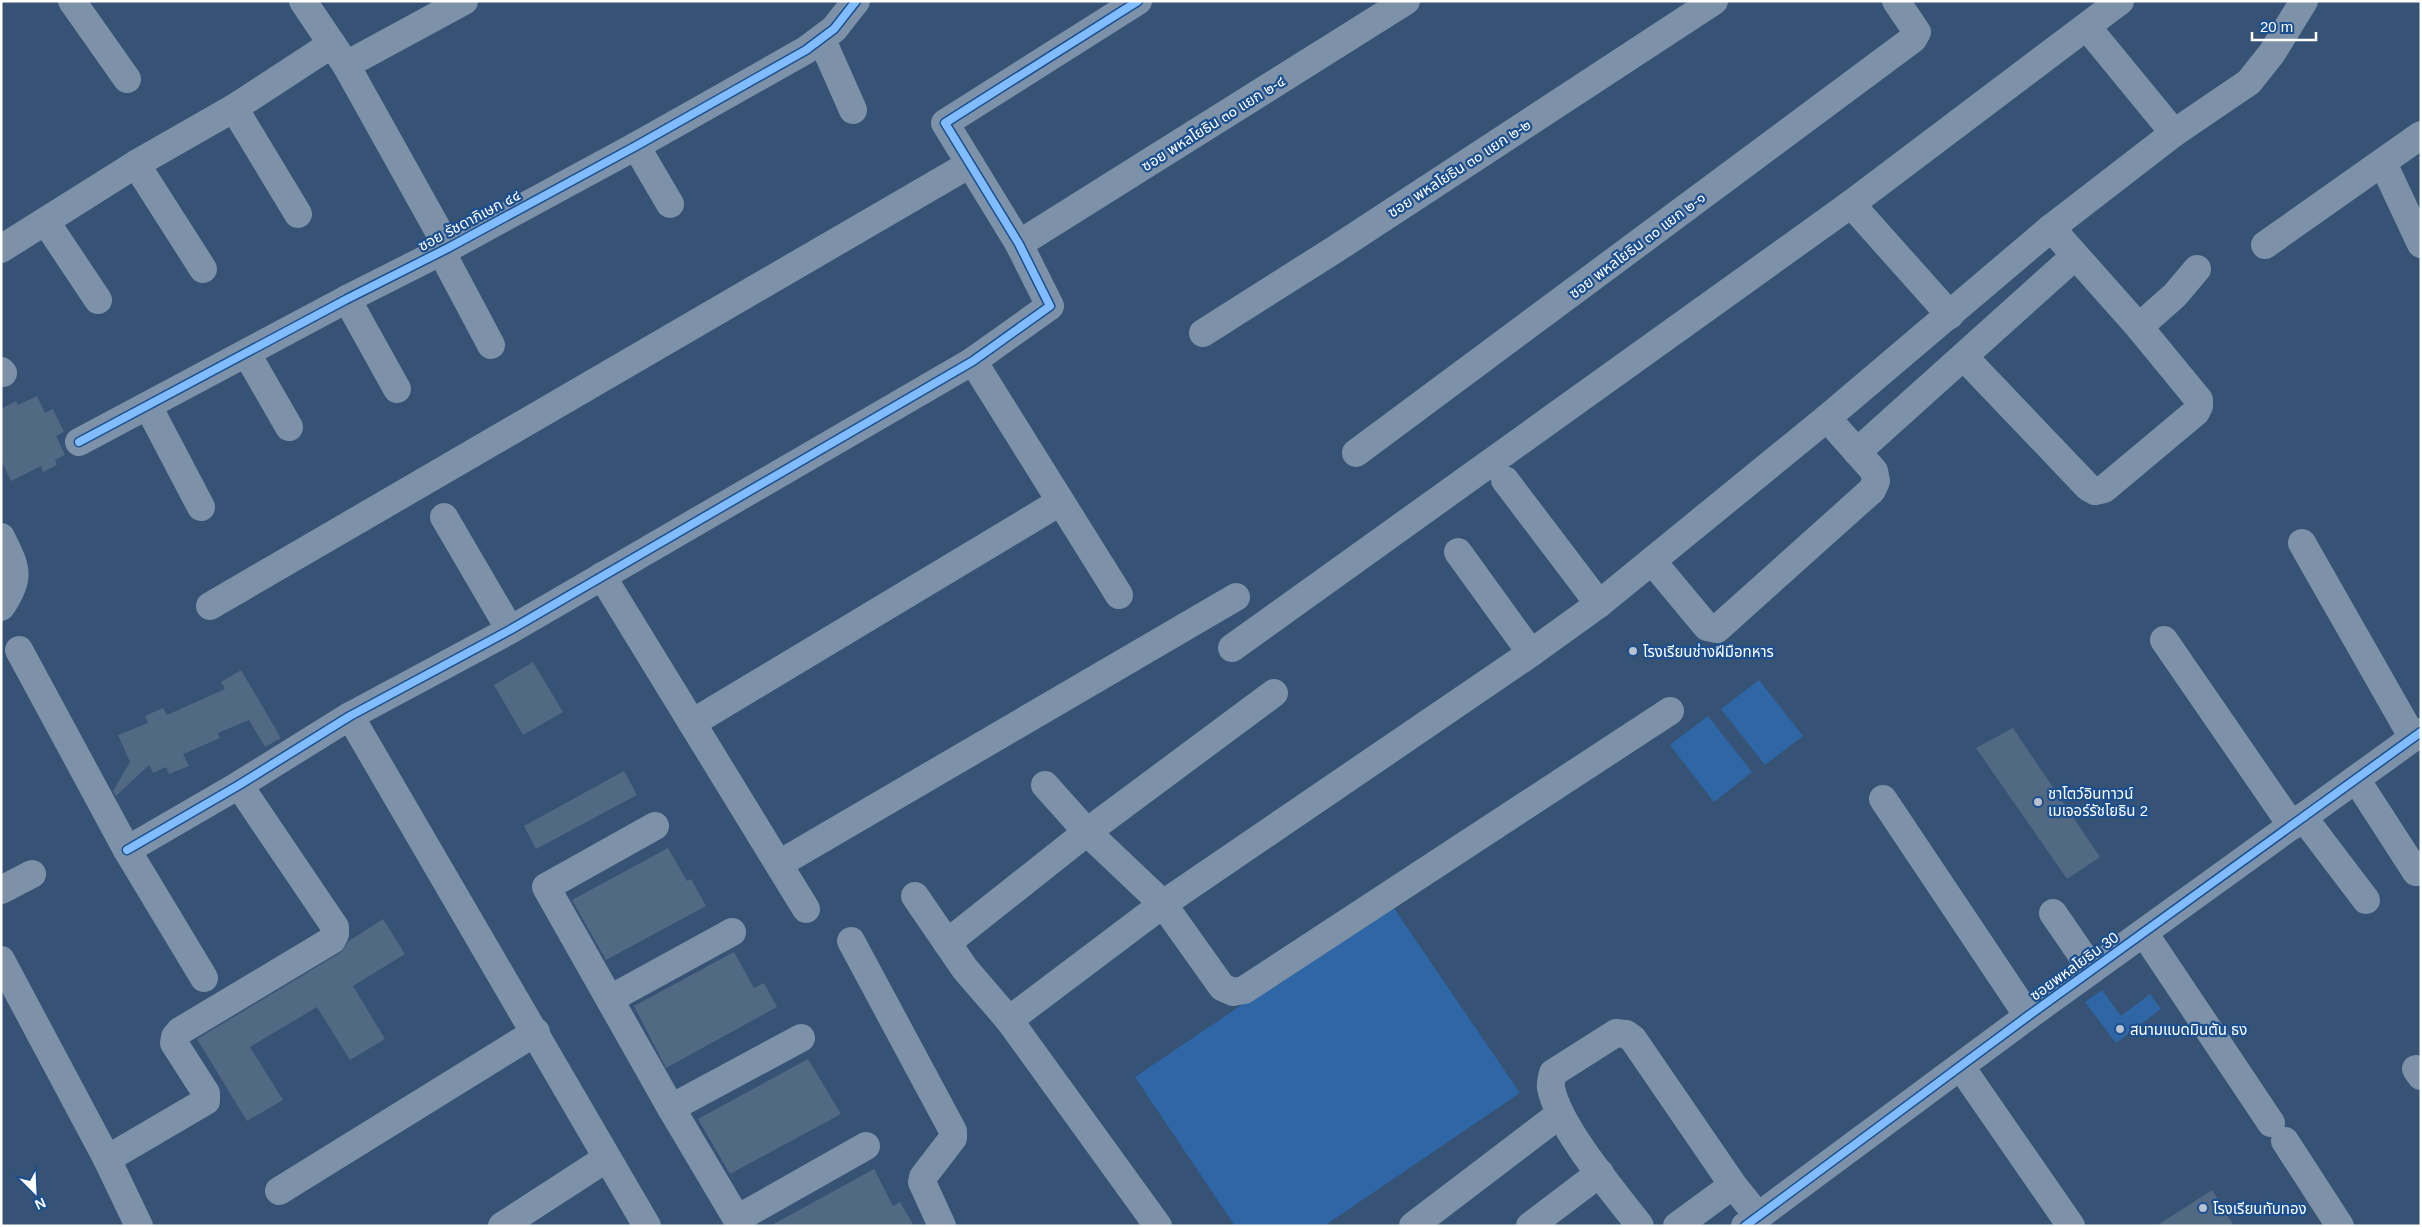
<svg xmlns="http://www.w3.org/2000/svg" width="2422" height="1227" font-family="Arial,'Noto Sans Thai',sans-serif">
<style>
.green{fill:#2f66a5}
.building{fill:#526984}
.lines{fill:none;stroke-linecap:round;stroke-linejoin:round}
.minor{stroke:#7d92a8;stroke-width:28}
.cycleway-casing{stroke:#1b4f8f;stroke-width:11}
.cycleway{stroke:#80bcff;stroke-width:8}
.poi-dot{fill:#b9c2ce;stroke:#1b4f8f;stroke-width:2}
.labels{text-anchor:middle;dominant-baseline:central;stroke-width:4.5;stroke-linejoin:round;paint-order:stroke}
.street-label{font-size:15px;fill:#fff;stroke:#1b4f8f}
.poi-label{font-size:15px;fill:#fff;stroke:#1b4f8f;text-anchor:start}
</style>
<rect width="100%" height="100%" fill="#365274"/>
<g class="green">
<polygon points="1759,680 1803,736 1765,765 1721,709"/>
<polygon points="1708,716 1752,772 1714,802 1670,745"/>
<polygon points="1391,904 1520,1093 1324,1226 1235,1226 1135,1077"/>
<polygon points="2102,990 2121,1016 2150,994 2161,1009 2116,1043 2085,1002"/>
</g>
<g class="building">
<polygon points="37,396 45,413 53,409 64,432 56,436 65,455 55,460 57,465 43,472 41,466 11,481 1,460 1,409 16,401 18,405"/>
<polygon points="533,662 563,712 523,735 494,685"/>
<polygon points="241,670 281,738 265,747 249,720 218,733 220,738 183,754 189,766 169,774 166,767 153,773 149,765 116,796 113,791 130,762 118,735 148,723 145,716 163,708 167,715 225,689 221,682"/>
<polygon points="2013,728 2100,857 2067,879 1976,748"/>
<polygon points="624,771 637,795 536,849 524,826"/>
<polygon points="668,848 687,881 691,879 706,906 606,960 572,900"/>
<polygon points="383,919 405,954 353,986 385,1039 350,1060 317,1007 250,1047 283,1100 247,1121 197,1039 340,953 349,941"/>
<polygon points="734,952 754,988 764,983 777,1007 666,1068 634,1006"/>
<polygon points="808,1059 841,1114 730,1174 698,1119"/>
<polygon points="874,1169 893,1206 900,1202 914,1226 770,1226"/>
<polygon points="2212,1190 2234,1226 2156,1226"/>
</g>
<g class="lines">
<g class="minor">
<polyline points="72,1 127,79"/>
<polyline points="303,1 346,65 448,248"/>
<polyline points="2087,27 2174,133"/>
<polyline points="822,40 853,110"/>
<polyline points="346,65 464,1"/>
<polyline points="234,108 298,214"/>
<polyline points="636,146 670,204"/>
<polyline points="2383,163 2421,244"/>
<polyline points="136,164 203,269"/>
<polyline points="1851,204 1950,315"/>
<polyline points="46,222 98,300"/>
<polyline points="1019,244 1406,1"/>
<polyline points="2265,245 2421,135"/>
<polyline points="1,249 136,164 234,108 332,44"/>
<polyline points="441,251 491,345"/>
<polyline points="347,299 397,389"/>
<polyline points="2139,327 2175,295 2197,269"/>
<polyline points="1203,333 1334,250 1714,1"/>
<polyline points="247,354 289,427"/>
<polyline points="1964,357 2088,487 2095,491 2104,489 2196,412 2199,406 2199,400 2139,327 2051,228"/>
<polyline points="973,361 1119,595"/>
<polyline points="1,371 3,373"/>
<polyline points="148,406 201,507"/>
<polyline points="79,442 347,299 448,248 636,146 806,50 834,29 856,1"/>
<polyline points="1857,452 2075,256"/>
<polyline points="1356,453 1913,39 1917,32 1896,1"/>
<polyline points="1505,480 1599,604"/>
<polyline points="444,517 510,630"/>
<path d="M1 537C16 568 22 576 1 607"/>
<polyline points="2302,543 2413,738"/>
<polyline points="1458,552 1531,653"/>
<polyline points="1652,561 1707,627 1717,629 1872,490 1876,481 1874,471 1827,418"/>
<polyline points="602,576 806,909"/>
<polyline points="210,606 970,164"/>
<polyline points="2164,640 2292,826"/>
<polyline points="1232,648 1851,204 2120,1"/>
<polyline points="19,650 127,850 204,978"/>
<polyline points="350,716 647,1226"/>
<polyline points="692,723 1060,502"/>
<polyline points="2356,779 2416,872"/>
<polyline points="1045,785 1087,832 1163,904 1222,987 1233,992 1244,990 1670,711"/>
<polyline points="1883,799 2028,1016"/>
<polyline points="2303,817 2366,900"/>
<polyline points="655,826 546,887 671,1108 741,1226"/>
<polyline points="127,850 239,785 350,716 510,630 973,361 1050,306 1019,244 945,123 1138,1"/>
<polyline points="779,864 1236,597"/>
<polyline points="1,890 32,874"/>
<polyline points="915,896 965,969 1009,1020 1158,1226"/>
<polyline points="2053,913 2092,970"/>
<polyline points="2144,933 2271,1123"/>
<polyline points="851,941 953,1131 953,1138 923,1177 922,1182 942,1226"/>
<polyline points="947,943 1087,832 1274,693"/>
<polyline points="1,960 107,1159 139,1226"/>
<polyline points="610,999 732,932"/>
<polyline points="1009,1020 1163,904 1531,653 1599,604 1827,418 2051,228 2174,133 2249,82 2272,53 2304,1"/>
<polyline points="1961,1067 2071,1226"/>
<polyline points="2416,1069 2421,1076"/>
<polyline points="671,1108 801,1038"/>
<polyline points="2285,1141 2340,1226"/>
<polyline points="107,1159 206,1101 206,1093 174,1043 175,1037 180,1031 332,940 335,934 335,927 239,785"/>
<polyline points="279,1191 536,1032"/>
<polyline points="737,1219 866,1146"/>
<polyline points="502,1226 607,1158"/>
<polyline points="1413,1226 1560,1114"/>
<polyline points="1530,1226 1600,1173"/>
<path d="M1640 1226C1614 1192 1559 1128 1551 1088 1550 1083 1552 1078 1553 1073L1616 1033 1626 1034 1633 1039 1733 1185 1758 1216"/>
<polyline points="1677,1226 1733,1185"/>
<polyline points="1745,1226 2028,1016 2421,732"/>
</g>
<defs>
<g id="cycleway">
<polyline points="79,442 347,299 448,248 636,146 806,50 834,29 856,1"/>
<polyline points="127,850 239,785 350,716 510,630 973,361 1050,306 1019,244 945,123 1138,1"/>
<polyline points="1745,1226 2028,1016 2421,732"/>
</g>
</defs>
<use href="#cycleway" class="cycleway-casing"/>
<use href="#cycleway" class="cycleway"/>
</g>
<g class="poi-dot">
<circle cx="1633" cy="651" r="5"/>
<circle cx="2038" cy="802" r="5"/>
<circle cx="2120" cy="1029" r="5"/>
<circle cx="2203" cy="1208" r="5"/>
</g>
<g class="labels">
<g class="street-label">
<text transform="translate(1213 123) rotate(-32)">ซอย พหลโยธิน ๓๐ แยก ๒-๔</text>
<text transform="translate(1459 168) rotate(-33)">ซอย พหลโยธิน ๓๐ แยก ๒-๒</text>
<text transform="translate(469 220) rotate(-28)">ซอย รัชดาภิเษก ๔๔</text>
<text transform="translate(1637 245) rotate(-37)">ซอย พหลโยธิน ๓๐ แยก ๒-๑</text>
<text transform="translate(2074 966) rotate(-36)">ซอยพหลโยธิน 30</text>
</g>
<g class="poi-label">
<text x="1643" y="651">โรงเรียนช่างฝีมือทหาร</text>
<text x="2048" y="793">ชาโตว์อินทาวน์<tspan x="2048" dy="17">เมเจอร์รัชโยธิน 2</tspan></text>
<text x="2130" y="1029">สนามแบดมินตัน ธง</text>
<text x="2213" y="1208">โรงเรียนทับทอง</text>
</g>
</g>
<rect width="2422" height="1227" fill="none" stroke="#ffffff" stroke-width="5"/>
<g transform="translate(35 1192) rotate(156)" stroke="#1b4f8f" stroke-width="4" paint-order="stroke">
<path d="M0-4L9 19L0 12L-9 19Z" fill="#ffffff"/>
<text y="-8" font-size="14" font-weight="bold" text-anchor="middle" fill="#ffffff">N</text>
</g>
<path d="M2252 32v8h64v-8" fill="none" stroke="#ffffff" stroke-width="2.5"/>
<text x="2260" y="32" font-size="15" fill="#ffffff" stroke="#1b4f8f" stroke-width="4" paint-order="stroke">20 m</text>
</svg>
